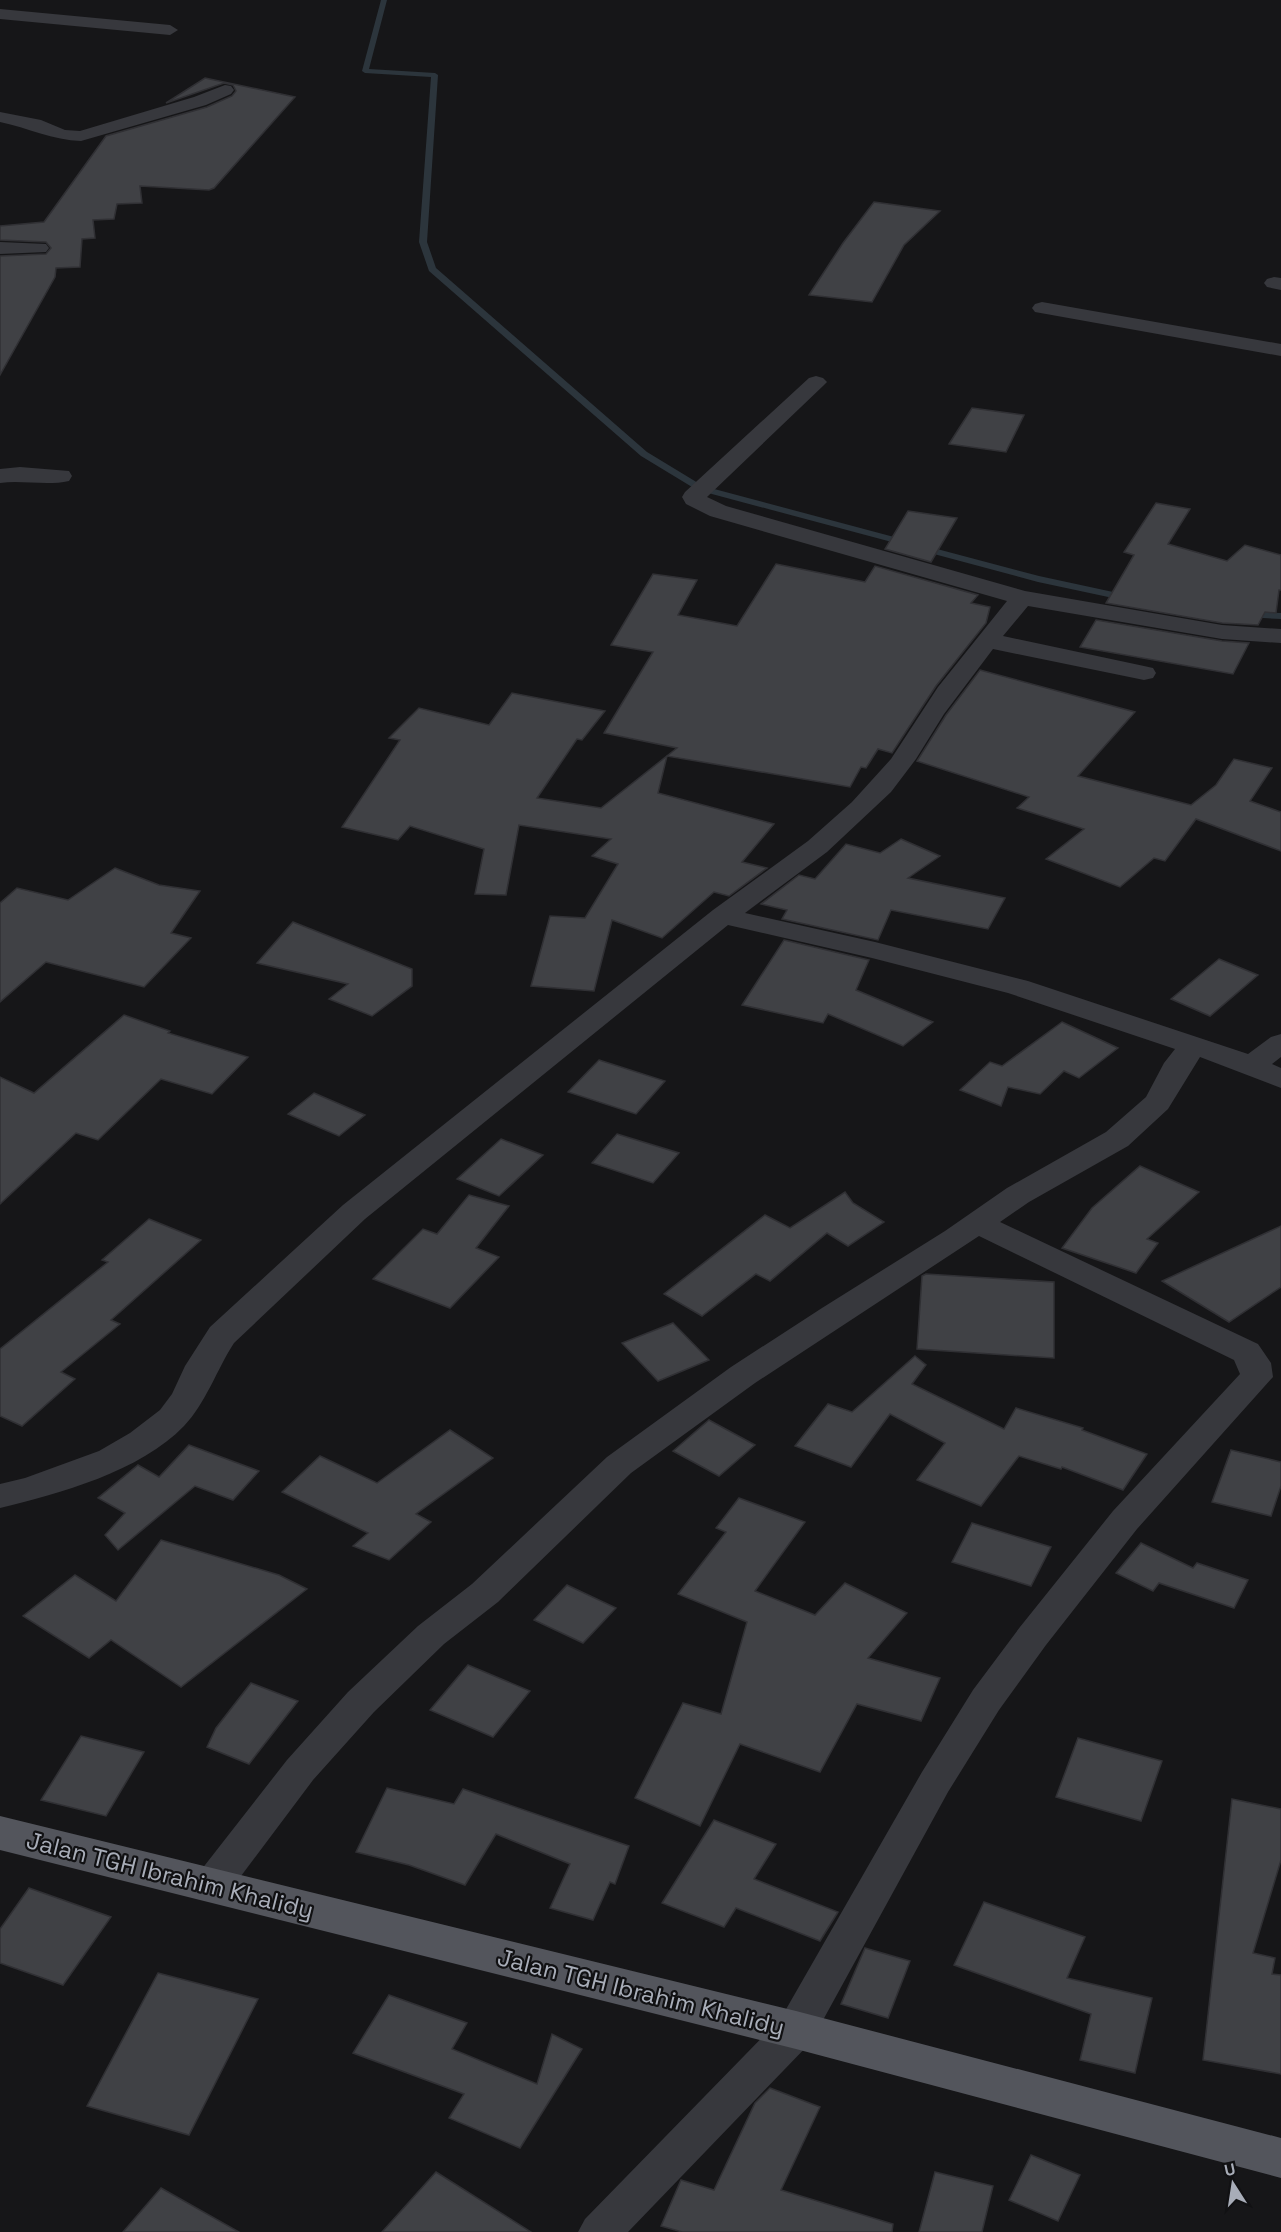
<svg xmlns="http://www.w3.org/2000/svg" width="1281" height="2232" font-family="'Space Grotesk',sans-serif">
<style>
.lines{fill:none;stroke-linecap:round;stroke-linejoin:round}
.stream{fill:#2c353c;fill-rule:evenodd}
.building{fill:#404145;stroke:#303034;stroke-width:1.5}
.minor{fill:#37383d;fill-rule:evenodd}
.primary{fill:#53555c;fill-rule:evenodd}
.labels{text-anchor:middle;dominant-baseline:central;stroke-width:4.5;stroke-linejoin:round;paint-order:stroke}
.near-street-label{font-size:24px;fill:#a8adb8;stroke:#111113}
</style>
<rect width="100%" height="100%" fill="#161618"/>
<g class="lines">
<g class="stream">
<polygon points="381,0 387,0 369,69 435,73 438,75 427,242 436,268 647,452 703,486 909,541 909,545 903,545 697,490 641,456 429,271 419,242 431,77 365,73 362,71"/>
<polygon points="922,545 1039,576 1127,595 1132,598 1127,601 1038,582 919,550 919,546"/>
<polygon points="1248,612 1281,613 1281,619 1245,617 1245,613"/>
</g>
</g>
<g class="building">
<polygon points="205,78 295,97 214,188 209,190 140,186 142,203 117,204 114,219 93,220 95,238 82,239 80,267 56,268 55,277 0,375 0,256 46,254 51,248 46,242 0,240 0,226 44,222 106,136 207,107 232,96 236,91 233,85 224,83 166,103"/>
<polygon points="874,202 940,211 904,245 872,302 809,295 843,243"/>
<polygon points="972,408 1024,415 1006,452 949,444"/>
<polygon points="1156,503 1190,509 1168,544 1227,561 1245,545 1281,555 1281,590 1279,590 1276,613 1265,612 1258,625 1222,623 1106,603 1134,555 1124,552"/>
<polygon points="908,511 957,518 931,562 885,549"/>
<polygon points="776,564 865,582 875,566 978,595 971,603 990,607 986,623 936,686 892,753 878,749 866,768 861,767 850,787 667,756 658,793 774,824 742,862 767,868 729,896 714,892 662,938 612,920 594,991 531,986 550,916 585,918 618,864 592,856 611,839 519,825 506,895 475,894 484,849 410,826 398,840 342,827 400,740 389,738 419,708 489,725 512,693 605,711 582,740 577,739 537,798 601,808 677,748 604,733 653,652 611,645 653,574 697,580 678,615 737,626"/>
<polygon points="1096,620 1222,641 1249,643 1233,674 1080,647"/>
<polygon points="980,670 1135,712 1078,776 1191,805 1216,785 1234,759 1272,768 1250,801 1281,812 1281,851 1196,819 1165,861 1154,858 1120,887 1046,859 1084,829 1017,808 1029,797 917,761 946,715"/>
<polygon points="901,839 940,856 908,878 1005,898 988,929 891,910 878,940 782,919 787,910 761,904 799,875 815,879 846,844 880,853"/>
<polygon points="115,868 159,885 200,891 171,933 191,938 144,987 46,962 0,1002 0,903 17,888 68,900"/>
<polygon points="293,922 412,969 412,986 372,1016 329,999 348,984 257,963"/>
<polygon points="784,940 869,960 856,990 933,1022 903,1046 828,1014 823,1023 742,1005"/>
<polygon points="1219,959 1258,975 1210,1016 1171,999"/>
<polygon points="124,1015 170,1031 168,1033 248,1057 212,1094 161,1079 98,1140 76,1133 0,1204 0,1077 34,1093"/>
<polygon points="1062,1022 1118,1048 1079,1078 1064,1071 1040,1094 1008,1087 1001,1106 960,1090 990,1062 1002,1066"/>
<polygon points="599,1060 665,1081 636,1114 568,1092"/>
<polygon points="314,1093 365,1115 339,1136 288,1114"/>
<polygon points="617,1134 679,1153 653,1183 592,1163"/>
<polygon points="501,1139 543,1155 499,1196 457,1179"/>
<polygon points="1140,1166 1199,1192 1147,1239 1158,1243 1136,1273 1062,1248 1092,1208"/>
<polygon points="845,1192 853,1203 884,1222 848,1246 827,1233 770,1281 756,1274 702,1316 664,1294 765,1215 790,1228"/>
<polygon points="469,1195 509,1206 476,1248 499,1257 450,1308 373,1279 423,1229 437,1234"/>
<polygon points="149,1219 201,1240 111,1320 120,1324 61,1372 75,1379 22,1426 0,1416 0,1349 108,1262 102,1260"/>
<polygon points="1281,1226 1281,1287 1229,1322 1162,1281"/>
<polygon points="926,1274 1054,1282 1054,1358 917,1349 922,1276"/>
<polygon points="673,1323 709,1360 658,1381 622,1343"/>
<polygon points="915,1356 926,1365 912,1384 1004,1429 1016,1408 1083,1428 1082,1430 1147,1454 1123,1490 1062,1467 1061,1469 1019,1456 981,1506 917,1480 945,1443 890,1414 851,1467 795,1446 828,1404 852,1412"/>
<polygon points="709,1420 755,1445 719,1476 673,1451"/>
<polygon points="450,1430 493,1458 416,1514 431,1522 389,1560 353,1546 368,1533 282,1492 320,1456 377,1483"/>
<polygon points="189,1445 259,1471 233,1500 195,1486 118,1550 105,1535 125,1513 98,1498 138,1465 159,1477"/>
<polygon points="1231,1450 1281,1462 1281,1486 1271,1516 1212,1502"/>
<polygon points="739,1498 805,1522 755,1591 815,1615 845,1583 907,1613 868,1658 940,1678 921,1721 857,1704 820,1772 740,1744 700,1826 635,1798 683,1703 721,1714 747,1622 678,1594 726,1532 716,1528"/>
<polygon points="972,1523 1051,1547 1031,1586 952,1562"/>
<polygon points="161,1540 279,1575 307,1589 181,1687 111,1640 89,1658 23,1616 75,1575 116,1601"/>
<polygon points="1141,1543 1193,1568 1197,1563 1248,1580 1234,1608 1159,1583 1153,1591 1116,1573"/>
<polygon points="567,1585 616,1608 583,1643 534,1620"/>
<polygon points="468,1665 530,1691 493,1737 430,1710"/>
<polygon points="251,1683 298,1701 249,1764 207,1747 216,1728"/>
<polygon points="81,1736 144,1752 106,1816 41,1800"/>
<polygon points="1078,1738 1162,1761 1141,1821 1056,1797"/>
<polygon points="387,1788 454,1804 463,1789 629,1846 615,1884 610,1882 593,1920 550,1908 570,1864 496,1834 465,1885 409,1865 356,1852"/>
<polygon points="1232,1799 1281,1809 1281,1860 1253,1953 1275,1958 1272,1974 1281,1975 1281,2074 1203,2060"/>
<polygon points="714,1820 776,1844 754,1879 838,1912 820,1941 736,1908 724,1927 662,1903"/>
<polygon points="29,1888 111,1917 63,1985 0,1963 0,1929"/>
<polygon points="984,1902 1085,1937 1067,1978 1152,1998 1135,2073 1080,2060 1091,2014 954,1965"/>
<polygon points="865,1948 910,1961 888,2018 841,2004"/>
<polygon points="158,1973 258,1999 189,2135 87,2106"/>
<polygon points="389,1995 467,2023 452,2049 537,2084 552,2034 582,2049 520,2148 449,2118 464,2094 353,2053"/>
<polygon points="770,2088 820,2107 781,2190 893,2224 892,2232 682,2232 661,2226 681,2180 714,2190 755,2103"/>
<polygon points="1031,2155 1080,2175 1058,2221 1009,2200"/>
<polygon points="436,2172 531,2232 382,2232"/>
<polygon points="935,2172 993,2186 982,2232 919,2232"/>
<polygon points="161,2188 239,2232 123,2232"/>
</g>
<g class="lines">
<g class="minor">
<polygon points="0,9 170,25 178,30 170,35 0,19"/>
<path d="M225 85 231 86 234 90 231 94 206 105 81 141C53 140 28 128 0 122V112L41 120 65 130 80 131 194 97Z"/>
<polygon points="0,242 46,244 49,248 46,252 0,254"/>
<polygon points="1274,277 1281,278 1281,290 1267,287 1264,283 1267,279"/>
<polygon points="1042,302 1281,344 1281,356 1035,312 1032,308 1035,304"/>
<path d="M816 376 823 378 827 382 823 386 707 497 726 506 1025 591 1222 625 1281 629V643L1222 639 1028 606 1003 636 1144 666 1153 668 1156 673 1153 678 1144 680 993 649 944 714 916 759 891 792 827 852 745 913 875 942 1028 981 1248 1054 1271 1037 1281 1034V1057L1272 1064 1281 1068V1088L1200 1057 1168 1109 1128 1146 1029 1202 1000 1222 1258 1344 1271 1363 1273 1377 1137 1529 1046 1645 999 1710 948 1792 811 2042 628 2232H578L585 2219 781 2018 922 1772 973 1690 1020 1627 1113 1511 1240 1374 1234 1360 979 1236 755 1383 631 1473 498 1602 444 1644 374 1712 313 1780 226 1896 212 1901 198 1896 192 1885 198 1874 287 1760 348 1692 418 1626 472 1584 607 1457 731 1367 822 1308 945 1231 1007 1188 1106 1132 1146 1097 1164 1063 1175 1049 1008 993 872 958 728 925 365 1219 234 1343C217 1369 206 1403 184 1426 141 1471 59 1494 0 1508V1484L25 1478 99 1451 130 1433 160 1410 172 1394 185 1366 210 1327 343 1205 713 910 808 841 852 802 891 759 938 687 1007 601 710 516 686 504 682 497 685 492 809 378Z"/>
<path d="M20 467 69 471 72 476 69 481C47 486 22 480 0 483V469Z"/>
</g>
<polygon class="primary" points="0,1816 796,2011 1281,2138 1281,2178 796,2049 0,1850"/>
</g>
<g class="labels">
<g class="near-street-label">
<text transform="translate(170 1875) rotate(14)">Jalan TGH Ibrahim Khalidy</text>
<text transform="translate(641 1992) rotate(14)">Jalan TGH Ibrahim Khalidy</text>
</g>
</g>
<g transform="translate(1233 2184) rotate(348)" stroke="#111113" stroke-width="4.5" paint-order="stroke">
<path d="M0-4.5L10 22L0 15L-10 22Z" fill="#a8adb8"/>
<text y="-9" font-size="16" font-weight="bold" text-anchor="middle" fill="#a8adb8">U</text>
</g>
</svg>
